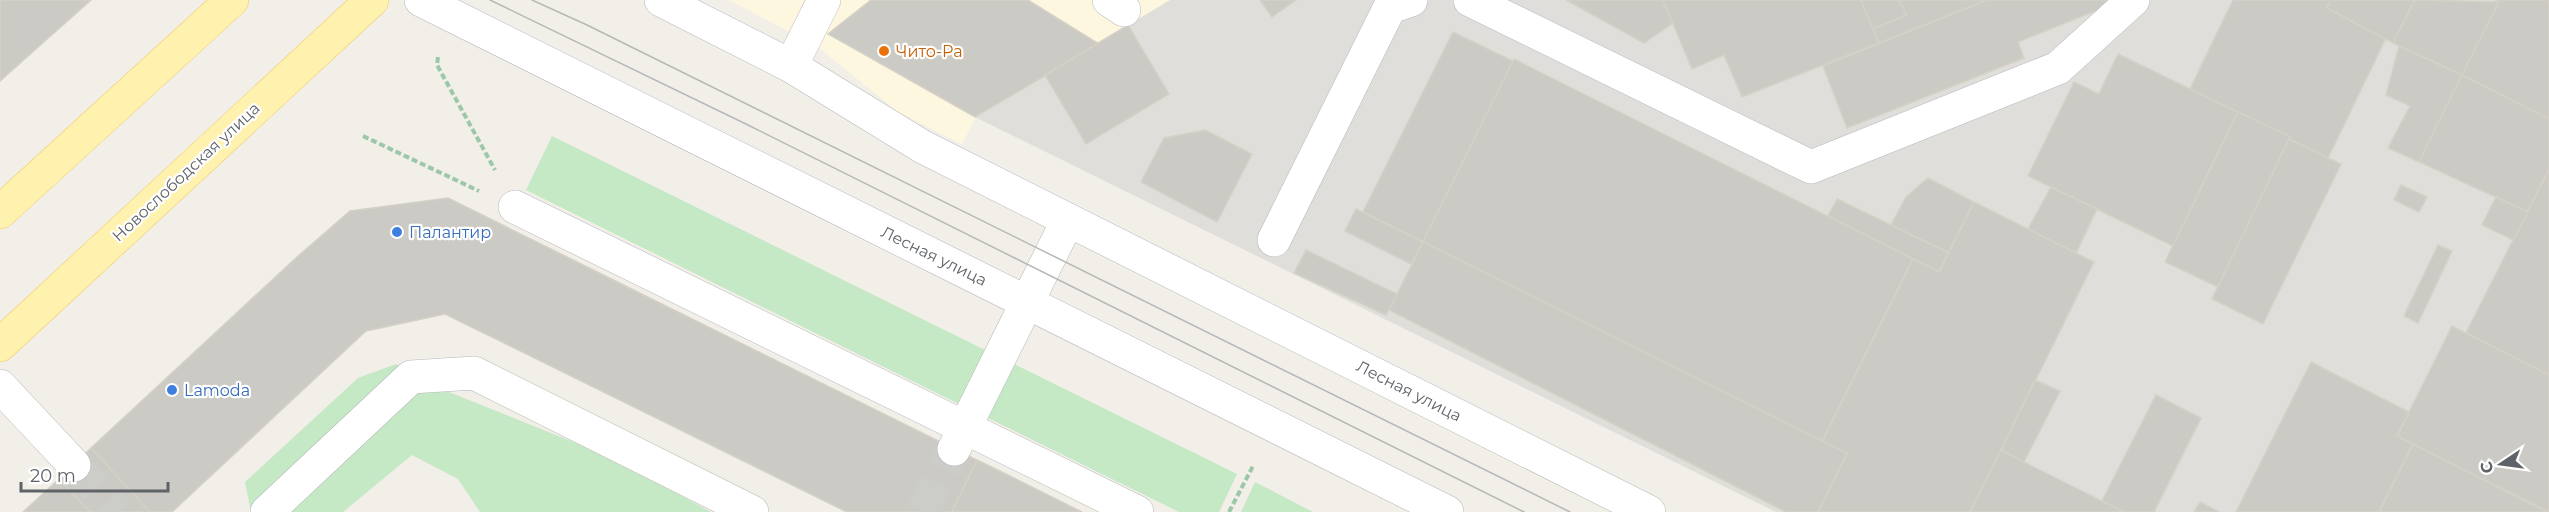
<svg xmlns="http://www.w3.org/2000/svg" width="2549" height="512" font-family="Montserrat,sans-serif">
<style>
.commercial{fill:#fef7e0}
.industrial{fill:#e0deda}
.green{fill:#c5e8c5}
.building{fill:#cccac5;stroke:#d6d1c6;stroke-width:1.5}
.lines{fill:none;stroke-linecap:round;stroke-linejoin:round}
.minor-tunnel{stroke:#ccccc8;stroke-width:33;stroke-dasharray:33 16;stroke-linecap:butt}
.minor-casing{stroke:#b5b8bc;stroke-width:34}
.major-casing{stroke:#f2c960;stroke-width:34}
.path{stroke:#9cc7a9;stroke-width:4;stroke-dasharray:6 3;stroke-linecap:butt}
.minor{stroke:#fff;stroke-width:33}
.major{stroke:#fff2af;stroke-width:33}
.tram{stroke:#b6b7b8;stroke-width:1.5}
.food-dot{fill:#e8710a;stroke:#fff;stroke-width:2}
.shop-dot{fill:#3f7fe0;stroke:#fff;stroke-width:2}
.labels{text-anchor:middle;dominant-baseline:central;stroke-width:4.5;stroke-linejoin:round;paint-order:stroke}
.food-label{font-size:16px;fill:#c56008;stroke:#fff;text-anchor:start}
.street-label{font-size:16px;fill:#5f6368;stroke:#fff}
.shop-label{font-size:16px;fill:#366cbe;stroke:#fff;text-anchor:start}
</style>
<rect width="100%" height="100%" fill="#f1efe8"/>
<polygon class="commercial" points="729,0 1170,0 976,117 962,144 898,112 818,47"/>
<polygon class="industrial" points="1170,0 1861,0 1879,43 1987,0 2549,0 2549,512 1776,512 975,117"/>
<g class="green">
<polygon points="552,136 987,351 961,405 526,190"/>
<polygon points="1008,361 1237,474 1219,512 1179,512 982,415"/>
<polygon points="396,364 449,392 608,456 711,512 480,512 458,479 412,455 343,512 251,512 245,482 358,378"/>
<polygon points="1255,482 1313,512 1241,512"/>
</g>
<g class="building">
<polygon points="0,0 91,0 0,81"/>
<polygon points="871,0 1028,0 1099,44 975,117 828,34"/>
<polygon points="1260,0 1296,0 1272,17"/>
<polygon points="1566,0 1663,0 1673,23 1644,43"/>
<polygon points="1663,0 1861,0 1879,43 1742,97 1724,55 1692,69"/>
<polygon points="1861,0 1899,0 1907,15 1873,29"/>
<polygon points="1899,0 1987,0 1879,43 1873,29 1907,15"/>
<polygon points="1987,0 2108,0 2110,5 2018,42 2024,58 1847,128 1823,66"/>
<polygon points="2233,0 2331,0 2327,8 2386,38 2328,158 2190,89"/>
<polygon points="2331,0 2415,0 2393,43 2327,8"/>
<polygon points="2415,0 2499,2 2462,75 2393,43"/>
<polygon points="2495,0 2549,0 2549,119 2462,75 2499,2"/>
<polygon points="1128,25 1169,94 1086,144 1045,75"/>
<polygon points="1453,32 1513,61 1423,242 1363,212"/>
<polygon points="2399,46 2462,75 2419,162 2388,148 2410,106 2386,95"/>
<polygon points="2118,54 2238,112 2173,246 2028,176 2074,82 2099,94"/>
<polygon points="1514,59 1913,259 1822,442 1423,242"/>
<polygon points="2462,75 2549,119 2549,169 2528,212 2419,162"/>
<polygon points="2238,112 2291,137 2218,287 2165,262"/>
<polygon points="1205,130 1252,154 1217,222 1141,182 1164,138"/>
<polygon points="2289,139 2341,164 2263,324 2212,299"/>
<polygon points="2549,169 2549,375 2466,333"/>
<polygon points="1928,178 1974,202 1949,253 1891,225 1906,197"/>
<polygon points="2401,185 2427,197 2419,212 2394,200"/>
<polygon points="2051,187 2097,209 2076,253 2028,229"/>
<polygon points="2496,197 2528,212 2513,240 2482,225"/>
<polygon points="448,198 977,460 952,512 847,512 445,314 366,331 172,512 150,512 91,448 297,257 350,211"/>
<polygon points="1837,199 1949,253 1939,272 1828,216"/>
<polygon points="1974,202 2094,262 2001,450 1970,512 1818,512 1847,453 1822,442 1913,259 1939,272"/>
<polygon points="1356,209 1423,242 1411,264 1345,231"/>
<polygon points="1423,242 1847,453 1818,512 1786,512 1389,310"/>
<polygon points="2438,245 2452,251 2418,323 2404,316"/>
<polygon points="1306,250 1397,294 1386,315 1294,273"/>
<polygon points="2452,326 2549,375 2549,512 2397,436"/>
<polygon points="2311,362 2409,412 2397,436 2413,444 2379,512 2236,512"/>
<polygon points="2035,380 2060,391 2024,462 2001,450"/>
<polygon points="2156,395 2201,418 2154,512 2124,512 2102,501"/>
<polygon points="2413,444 2547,512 2379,512"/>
<polygon points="91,448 150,512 90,512 59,479"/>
<polygon points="2001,450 2024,462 2124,512 1970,512"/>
<polygon points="977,460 1008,475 1082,512 952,512"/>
<polygon points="59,479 90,512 23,512"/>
<polygon points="2200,502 2219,512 2194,512"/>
</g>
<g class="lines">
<g class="minor-tunnel">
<polyline points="74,465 118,512"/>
<polyline points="922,512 954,449"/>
</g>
<defs>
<g id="minor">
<polyline points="421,0 1447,512"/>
<polyline points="661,0 791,66 923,147 1649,512"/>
<polyline points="1109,0 1124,10"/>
<polyline points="1470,0 1811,167 2058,68 2133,0"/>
<polyline points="791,66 824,0"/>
<polyline points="515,207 1137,512"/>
<polyline points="1274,240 1390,7 1411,0"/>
<polyline points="0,386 74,465"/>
<polyline points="954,449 1068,220"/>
<polyline points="267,512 411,377 474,373 752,512"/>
</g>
<g id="major">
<polyline points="0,212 232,0"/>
<polyline points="0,345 372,0"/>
</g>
</defs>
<use href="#minor" class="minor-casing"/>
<use href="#major" class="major-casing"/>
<g class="path">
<polyline points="438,57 437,65 495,170"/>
<polyline points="363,136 479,191"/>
<polyline points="1229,512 1253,466"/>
</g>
<use href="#minor" class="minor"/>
<use href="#major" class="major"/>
<g class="tram">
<polyline points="490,0 748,125 1524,512"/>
<polyline points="532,0 587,25 1570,512"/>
</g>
</g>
<circle class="food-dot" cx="884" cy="51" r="6"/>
<g class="shop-dot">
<circle cx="397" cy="232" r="6"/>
<circle cx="172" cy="390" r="6"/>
</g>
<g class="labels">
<g class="food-label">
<text x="896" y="51">Чито-Ра</text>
</g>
<g class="street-label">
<text transform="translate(186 172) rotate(-43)">Новослободская улица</text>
<text transform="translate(934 256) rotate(26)">Лесная улица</text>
<text transform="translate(1409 391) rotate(27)">Лесная улица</text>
</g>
<g class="shop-label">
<text x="409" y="232">Палантир</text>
<text x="184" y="390">Lamoda</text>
</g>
</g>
<g transform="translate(2501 464) rotate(257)" stroke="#ffffff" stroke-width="4.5" paint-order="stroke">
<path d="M0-4.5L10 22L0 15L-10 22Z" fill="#5f6368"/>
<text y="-9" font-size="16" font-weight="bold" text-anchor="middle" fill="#5f6368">С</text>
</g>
<path d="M21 482v9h147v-9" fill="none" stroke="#5f6368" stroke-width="3"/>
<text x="30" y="482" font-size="18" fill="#5f6368" stroke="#ffffff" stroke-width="4.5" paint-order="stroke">20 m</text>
</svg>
